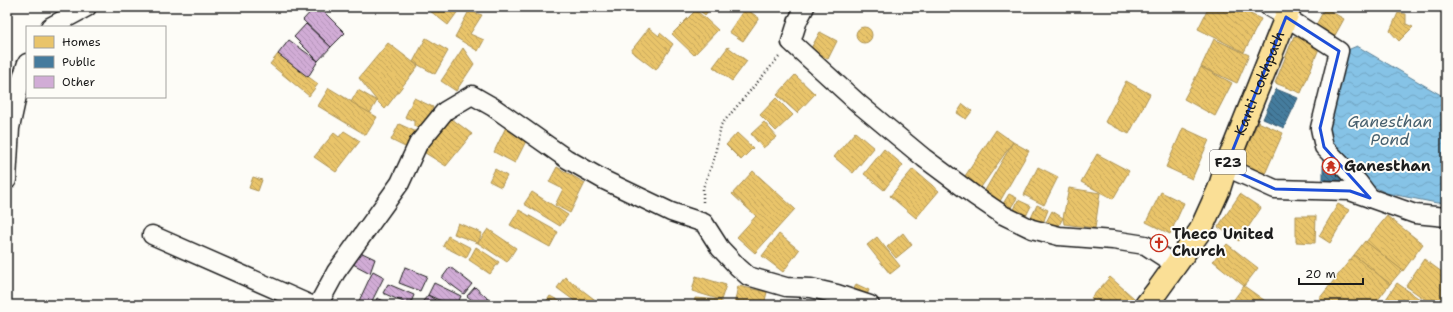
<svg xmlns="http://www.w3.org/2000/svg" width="1453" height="312" font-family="'Shantell Sans',sans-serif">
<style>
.water{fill:url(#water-waves);stroke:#5c8095}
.homes{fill:url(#homes-back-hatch);stroke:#ac9253}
.public{fill:url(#public-back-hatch);stroke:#395e76}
.building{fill:url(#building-back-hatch);stroke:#1c1c1c}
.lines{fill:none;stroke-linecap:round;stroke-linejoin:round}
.street-casing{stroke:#1c1c1c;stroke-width:21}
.primary-casing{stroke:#1c1c1c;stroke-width:25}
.path{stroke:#1c1c1c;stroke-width:2.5;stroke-dasharray:1 3;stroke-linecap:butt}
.street{stroke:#fdfcf7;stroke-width:18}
.primary{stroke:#fadf96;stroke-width:22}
.marked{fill:none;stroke:#1d4ed8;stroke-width:3;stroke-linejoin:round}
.labels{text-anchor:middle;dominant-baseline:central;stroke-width:4;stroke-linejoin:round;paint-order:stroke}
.shield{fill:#fdfcf7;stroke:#605f5e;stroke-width:1}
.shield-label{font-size:14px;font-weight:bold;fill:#1c1c1c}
.street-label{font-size:15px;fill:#1c1c1c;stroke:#fdfcf7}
.poi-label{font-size:15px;font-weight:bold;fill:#1c1c1c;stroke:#fdfcf7;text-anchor:start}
.water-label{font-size:16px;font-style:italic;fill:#465f6d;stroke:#fdfcf7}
</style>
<defs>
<pattern id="water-waves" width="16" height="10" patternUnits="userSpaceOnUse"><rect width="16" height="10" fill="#86c3e6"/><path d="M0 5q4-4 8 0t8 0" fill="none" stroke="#73a7c5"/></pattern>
<pattern id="homes-back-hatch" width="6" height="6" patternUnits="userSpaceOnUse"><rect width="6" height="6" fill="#e9c46a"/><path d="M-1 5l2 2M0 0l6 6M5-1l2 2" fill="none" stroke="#c7a85b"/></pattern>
<pattern id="public-back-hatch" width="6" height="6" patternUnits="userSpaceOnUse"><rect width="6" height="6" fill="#457b9d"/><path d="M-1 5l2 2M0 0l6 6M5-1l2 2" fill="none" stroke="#39647f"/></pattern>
<pattern id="building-back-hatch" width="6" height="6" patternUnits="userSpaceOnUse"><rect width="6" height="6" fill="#d1acd6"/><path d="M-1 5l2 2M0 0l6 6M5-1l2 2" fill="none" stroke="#b393b7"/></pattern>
</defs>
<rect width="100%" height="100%" fill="#fdfcf7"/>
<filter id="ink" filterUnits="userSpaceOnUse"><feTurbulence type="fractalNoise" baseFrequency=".025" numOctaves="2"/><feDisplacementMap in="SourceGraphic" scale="8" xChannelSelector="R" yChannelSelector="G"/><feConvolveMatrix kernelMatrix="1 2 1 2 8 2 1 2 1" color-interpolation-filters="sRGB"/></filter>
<g filter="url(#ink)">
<polygon class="water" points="1357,46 1446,98 1446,202 1437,203 1386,193 1359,179 1327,145 1331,99 1343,52"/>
<g class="homes">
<polygon points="425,7 461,7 448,25"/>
<polygon points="695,7 711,7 705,15"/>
<polygon points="1209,7 1236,7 1261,19 1244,52 1198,29"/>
<polygon points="745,8 759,18 743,41 729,32"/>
<polygon points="1325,8 1344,19 1334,37 1315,27"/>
<polygon points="696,10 718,30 694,55 672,34"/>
<polygon points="469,11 482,15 470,34 484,40 478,51 455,37"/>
<polygon points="1398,13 1406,14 1406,24 1413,27 1399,41 1390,31"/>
<circle cx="864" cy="35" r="8"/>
<polygon points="649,28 659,36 660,33 673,44 656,70 631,51"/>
<polygon points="820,32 837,41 828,59 810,50"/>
<polygon points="1294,36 1320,46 1301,93 1275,83"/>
<polygon points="426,38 448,51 435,74 413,62"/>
<polygon points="1214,39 1249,55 1237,83 1201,67"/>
<polygon points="388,43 418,66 385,109 377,101 359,78"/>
<polygon points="728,47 747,61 732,81 713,67"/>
<polygon points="463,48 474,64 456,91 441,81"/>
<polygon points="278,54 318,84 309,96 270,64"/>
<polygon points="1201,67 1232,83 1215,116 1184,99"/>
<polygon points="795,75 815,94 797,113 777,95"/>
<polygon points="1126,81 1150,94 1129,134 1105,122"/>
<polygon points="329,88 377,117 366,135 318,106"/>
<polygon points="358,90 377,101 370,113 351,102"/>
<polygon points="414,98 433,107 431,112 436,115 427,133 414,126 414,121 405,117"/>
<polygon points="776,98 793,115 776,131 760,115"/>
<polygon points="963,104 972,111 966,119 957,113"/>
<polygon points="448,116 472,134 446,166 422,151"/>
<polygon points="764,122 777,137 763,148 751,134"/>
<polygon points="1258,122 1283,133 1264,176 1239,165"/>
<polygon points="399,124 419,133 411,150 391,140"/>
<polygon points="506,127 528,137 515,163 494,152"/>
<polygon points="1183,128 1209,140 1192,179 1166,167"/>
<polygon points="996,130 1013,142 979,190 963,179"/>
<polygon points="344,131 360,141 336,172 314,157 334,133 339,137"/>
<polygon points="855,132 874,148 853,173 834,157"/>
<polygon points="737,133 753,148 741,160 726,145"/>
<polygon points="1013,142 1029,151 996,208 980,199"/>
<polygon points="884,149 903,165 884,190 864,174"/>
<polygon points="1097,154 1129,171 1113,199 1081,182"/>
<polygon points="557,167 585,183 570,213 555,205 563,189 549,182"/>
<polygon points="1038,167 1058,177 1044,205 1024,195"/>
<polygon points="495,169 507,176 501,187 489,181"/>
<polygon points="913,169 939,191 916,218 890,196"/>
<polygon points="753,171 795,209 755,253 737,237 756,216 732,194"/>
<polygon points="253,177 262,180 258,191 249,188"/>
<polygon points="1069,188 1100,193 1095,228 1064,224 1063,218"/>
<polygon points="532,192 568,215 560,226 524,204"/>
<polygon points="1161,192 1184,203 1170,234 1146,222"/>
<polygon points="1009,194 1017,198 1008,212 1001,207"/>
<polygon points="1240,194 1261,208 1239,241 1218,227"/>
<polygon points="1018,200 1031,206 1026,216 1014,210"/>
<polygon points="1338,204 1349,210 1330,243 1319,236"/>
<polygon points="1037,205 1048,210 1043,223 1031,218"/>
<polygon points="519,210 558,232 550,247 510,225"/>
<polygon points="1052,211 1063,218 1056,231 1045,224"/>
<polygon points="1296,216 1316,216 1315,243 1296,242"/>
<polygon points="1387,216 1423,244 1403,271 1366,242"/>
<polygon points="458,223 482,233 478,243 454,234"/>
<polygon points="488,229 516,248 507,262 478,243"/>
<polygon points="903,233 912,245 896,258 887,247"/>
<polygon points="779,234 799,250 783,272 762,256"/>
<polygon points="448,236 471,248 466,258 443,246"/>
<polygon points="877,237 900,266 890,274 867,245"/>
<polygon points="1365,241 1402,270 1390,284 1354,255"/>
<polygon points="1227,244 1258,268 1244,286 1213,261"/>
<polygon points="476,247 499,262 490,274 469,260"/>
<polygon points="1354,255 1390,284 1374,305 1327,305 1319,299"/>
<polygon points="1424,259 1446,275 1446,298 1441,305 1433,305 1406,286"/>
<polygon points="696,276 726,285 721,300 692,291"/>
<polygon points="565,277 598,302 596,305 580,305 557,288"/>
<polygon points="1110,277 1134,298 1127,305 1099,305 1091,298"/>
<polygon points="1397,283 1428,305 1382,305"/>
<polygon points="856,284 869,290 866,297 853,292"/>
<polygon points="738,286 767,292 764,305 734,305"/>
<polygon points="1244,286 1271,305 1237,305 1232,302"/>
<polygon points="550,296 567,305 544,305"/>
<polygon points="695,298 721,300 721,305 694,305"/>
</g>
<g class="public">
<polygon points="1276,89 1298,98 1284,128 1263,119"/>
<polygon points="1323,153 1355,181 1323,180"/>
</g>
<g class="building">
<polygon points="315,7 319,7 345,33 331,47 303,20"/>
<polygon points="306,24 331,47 318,61 294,37"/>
<polygon points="289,40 318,61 308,77 278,54"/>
<polygon points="358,251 375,259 370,273 353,264"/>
<polygon points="405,267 427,276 420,291 399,283"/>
<polygon points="450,267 472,284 464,294 442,278"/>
<polygon points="373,271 384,277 370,305 363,305 358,303"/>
<polygon points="434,283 461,296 457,305 450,305 428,295"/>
<polygon points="388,284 414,295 410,305 383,293"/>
<polygon points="475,287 495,305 478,305 467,296"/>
<polygon points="428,295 442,305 420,305"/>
<polygon points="377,298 393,305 374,305"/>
</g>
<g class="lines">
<defs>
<g id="street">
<polyline points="805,7 798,20 791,42 859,104 924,158 975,196 1003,215 1032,229 1059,236 1113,240 1145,245 1176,265"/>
<polyline points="1269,7 1286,17 1339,51 1320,128 1324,147 1358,182 1370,198"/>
<polyline points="50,27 87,7"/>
<polyline points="1226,167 1275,189 1350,191 1415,214 1446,217"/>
<polyline points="7,180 10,128 18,91 27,63"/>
<polyline points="152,235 311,305"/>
<polyline points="318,305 336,272 400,183 418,144 445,111 472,95 493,107 567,159 604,180 671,212 704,223 720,248 738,267 748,276 786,287 811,288 837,294 870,305"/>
</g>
<g id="primary">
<path id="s1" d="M1146 305 1157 291 1200 231 1219 189 1226 167 1290 7"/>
</g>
</defs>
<use href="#street" class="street-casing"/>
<use href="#primary" class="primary-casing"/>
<g class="path">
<polyline points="1423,7 1437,10 1446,13"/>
<polyline points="703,202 703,188 714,159 721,125 779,57"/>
</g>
<use href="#street" class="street"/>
<use href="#primary" class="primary"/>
</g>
</g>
<path class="marked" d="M1286 17 1339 51 1320 128 1324 147 1370 198 1350 191 1275 189 1226 167Z"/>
<defs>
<symbol id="temple-ring" viewBox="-11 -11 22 22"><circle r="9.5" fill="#fdfcf7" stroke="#c8321e" stroke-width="1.5"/><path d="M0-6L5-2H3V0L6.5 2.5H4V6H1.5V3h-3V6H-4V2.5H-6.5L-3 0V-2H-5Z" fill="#c8321e"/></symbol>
<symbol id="church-ring" viewBox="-11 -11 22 22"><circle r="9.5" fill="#fdfcf7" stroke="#c8321e" stroke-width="1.5"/><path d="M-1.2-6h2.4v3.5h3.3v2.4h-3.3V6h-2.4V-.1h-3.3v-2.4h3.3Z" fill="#c8321e"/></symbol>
</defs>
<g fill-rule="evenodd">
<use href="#temple-ring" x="1321" y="156" width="20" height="20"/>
<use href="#church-ring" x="1149" y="233" width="20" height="20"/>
</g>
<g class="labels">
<rect class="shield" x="1210" y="150" width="36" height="24" rx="3"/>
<g class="shield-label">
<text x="1228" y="162">F23</text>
</g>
<g class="street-label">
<text stroke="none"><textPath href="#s1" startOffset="251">Kanti Lokhpath</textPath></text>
</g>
<g class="poi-label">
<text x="1344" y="166">Ganesthan</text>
<text x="1172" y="234">Theco United<tspan x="1172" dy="17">Church</tspan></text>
</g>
<g class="water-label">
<text x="1390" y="121">Ganesthan<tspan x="1390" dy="18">Pond</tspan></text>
</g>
</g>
<rect width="1453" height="312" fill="none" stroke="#fdfcf7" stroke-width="24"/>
<rect x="12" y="12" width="1429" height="288" fill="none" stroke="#1c1c1c" stroke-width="1.5" filter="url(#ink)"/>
<rect x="26" y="26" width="140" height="72" fill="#fdfcf7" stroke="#a3a29f"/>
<rect x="34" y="36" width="20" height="12" fill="#e9c46a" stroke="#a3a29f"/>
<text x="62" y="46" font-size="12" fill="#1c1c1c">Homes</text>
<rect x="34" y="56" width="20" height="12" fill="#457b9d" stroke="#a3a29f"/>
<text x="62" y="66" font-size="12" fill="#1c1c1c">Public</text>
<rect x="34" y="76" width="20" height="12" fill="#d1acd6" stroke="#a3a29f"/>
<text x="62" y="86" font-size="12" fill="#1c1c1c">Other</text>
<path d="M1299 278v6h64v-6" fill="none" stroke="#1c1c1c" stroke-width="2"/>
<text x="1305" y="278" font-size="12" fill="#1c1c1c" stroke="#fdfcf7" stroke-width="3" paint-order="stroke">20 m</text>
</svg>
